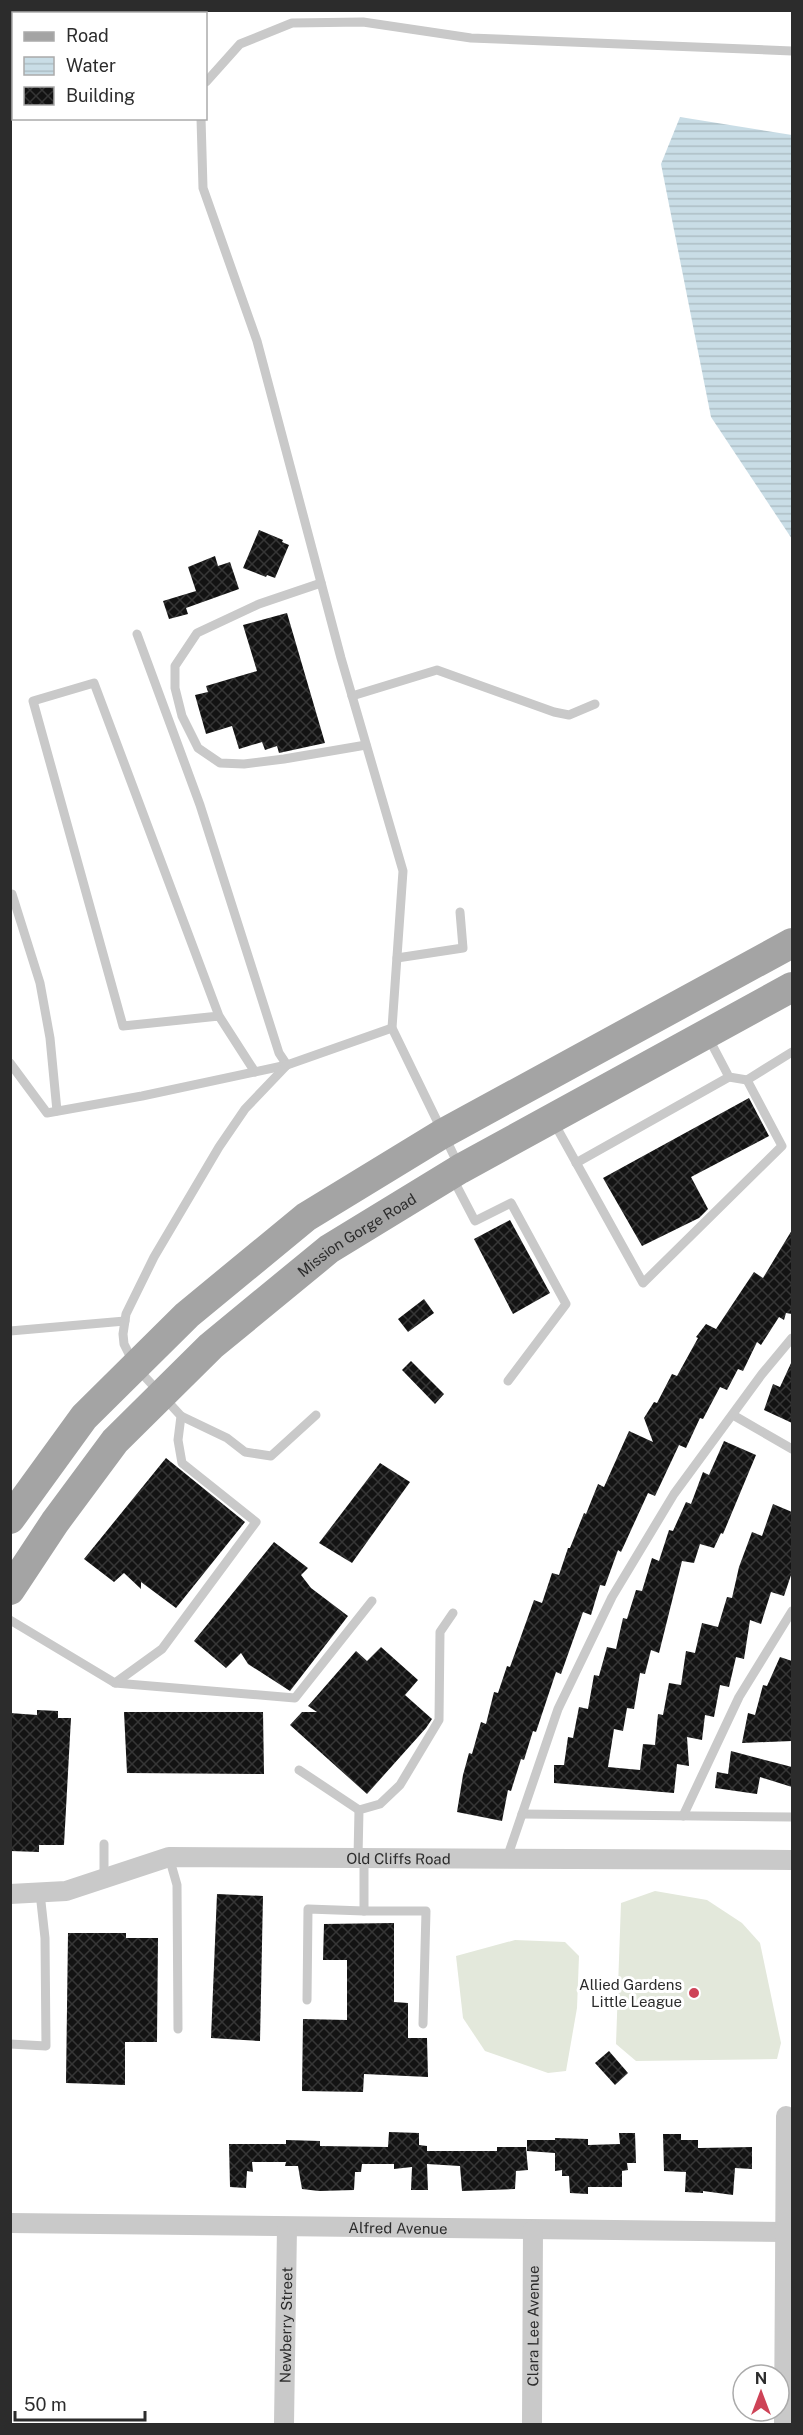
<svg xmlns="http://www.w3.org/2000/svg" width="803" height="2435" font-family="'Public Sans',sans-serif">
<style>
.pitch{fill:#e3e8db}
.water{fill:url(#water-rules)}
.building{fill:url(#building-cross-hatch)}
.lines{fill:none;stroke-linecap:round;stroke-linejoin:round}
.service{stroke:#c9c9c9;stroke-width:9}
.minor{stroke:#c9c9c9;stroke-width:20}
.primary{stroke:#a4a4a4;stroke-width:30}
.poi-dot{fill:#ce4357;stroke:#fff;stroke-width:2}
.labels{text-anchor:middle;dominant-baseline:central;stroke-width:6;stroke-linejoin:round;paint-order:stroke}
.street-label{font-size:15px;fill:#2c2c2c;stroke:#fff}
.poi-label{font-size:15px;fill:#2c2c2c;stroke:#fff;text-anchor:end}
</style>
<defs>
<pattern id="water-rules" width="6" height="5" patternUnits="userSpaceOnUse" patternTransform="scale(1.5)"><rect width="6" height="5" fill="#c9dde6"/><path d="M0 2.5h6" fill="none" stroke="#adbec5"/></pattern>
<pattern id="building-cross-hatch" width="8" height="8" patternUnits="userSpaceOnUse" patternTransform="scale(1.5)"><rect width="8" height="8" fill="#131313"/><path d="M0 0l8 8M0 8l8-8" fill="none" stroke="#363636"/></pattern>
</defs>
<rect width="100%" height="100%" fill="#fff"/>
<g class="pitch">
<polygon points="655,1891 707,1900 742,1923 760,1943 781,2043 777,2059 636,2061 616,2044 621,1903"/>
<polygon points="515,1940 565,1942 579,1956 577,2008 566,2071 548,2073 485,2051 463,2018 456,1956"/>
</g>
<polygon class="water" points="680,117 792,135 792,539 711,417 661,164"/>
<g class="building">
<polygon points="259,530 283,540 282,542 289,545 275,578 267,575 266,577 243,568"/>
<polygon points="215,556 218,566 230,562 239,589 186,608 188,614 169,619 163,601 196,591 188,567"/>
<polygon points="287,613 325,743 279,753 277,746 265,750 262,742 239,749 232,726 206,734 195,695 208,692 206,686 257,671 243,625"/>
<polygon points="749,1098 769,1136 691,1177 708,1209 699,1218 642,1246 603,1178"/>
<polygon points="510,1220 550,1293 513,1314 474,1239"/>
<polygon points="792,1230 792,1314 786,1313 784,1320 779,1317 761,1345 757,1342 743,1371 738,1369 727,1390 720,1387 703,1419 700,1418 686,1448 679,1445 655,1496 648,1493 621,1552 618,1550 605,1586 600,1585 591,1615 583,1612 561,1674 556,1672 536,1732 533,1731 524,1760 521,1759 511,1791 508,1790 502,1821 457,1812 463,1775 469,1753 472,1754 481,1722 486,1724 494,1692 498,1693 507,1666 510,1667 534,1600 542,1603 552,1573 559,1575 568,1548 570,1548 584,1513 586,1514 598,1484 604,1487 629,1431 653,1442 644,1418 654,1402 657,1403 672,1374 677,1376 698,1338 696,1337 706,1324 716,1329 754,1272 763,1278"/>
<polygon points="424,1299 434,1313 408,1332 398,1319"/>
<polygon points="411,1361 444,1394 435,1404 402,1370"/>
<polygon points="792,1361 792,1423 764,1410 773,1384 780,1387"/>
<polygon points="724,1441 756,1455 723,1534 721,1533 714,1548 700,1544 694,1563 682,1561 659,1653 651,1650 645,1674 640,1673 634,1709 627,1708 623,1731 614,1729 608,1767 640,1770 643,1744 655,1745 658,1714 663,1715 669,1683 681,1685 686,1651 695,1653 702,1623 718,1627 727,1597 732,1598 739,1567 752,1532 762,1536 773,1504 792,1512 792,1572 784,1596 771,1592 761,1624 750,1620 744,1659 736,1657 729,1687 720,1685 714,1717 705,1715 702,1740 687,1737 689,1766 677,1764 674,1793 554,1783 554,1765 564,1765 568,1737 573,1738 579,1707 588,1709 594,1675 599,1676 607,1647 616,1649 623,1618 627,1619 636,1590 642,1591 652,1558 659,1561 669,1530 673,1531 686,1502 691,1504 703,1472 709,1475"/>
<polygon points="166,1458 245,1522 176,1608 141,1582 141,1589 124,1573 114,1582 84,1559"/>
<polygon points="380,1463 410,1482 352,1563 319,1543"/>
<polygon points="274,1542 308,1568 301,1575 311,1588 348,1616 290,1691 248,1664 241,1653 226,1668 194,1641"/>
<polygon points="381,1647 418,1680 405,1695 432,1719 426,1728 367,1794 290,1725 302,1712 317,1712 308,1706 356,1651 367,1661"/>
<polygon points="780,1657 792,1661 792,1741 742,1743 748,1713 755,1715 763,1685 767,1686"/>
<polygon points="37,1710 58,1711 58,1718 71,1718 64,1845 39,1845 39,1852 10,1851 10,1713 37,1715"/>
<polygon points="124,1712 263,1712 264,1774 127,1773"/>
<polygon points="731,1751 792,1767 792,1787 760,1777 757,1794 715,1788 717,1772 728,1774"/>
<polygon points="217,1894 263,1896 260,2041 211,2038"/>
<polygon points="394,1923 394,2002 408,2003 408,2038 427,2038 428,2077 364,2074 363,2092 302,2091 303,2019 347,2020 347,1960 323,1960 324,1924"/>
<polygon points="68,1933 126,1933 126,1938 158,1938 157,2042 125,2042 125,2085 66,2083"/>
<polygon points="609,2051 628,2073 615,2085 595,2063"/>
<polygon points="389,2132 419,2133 419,2145 427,2146 427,2151 497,2151 497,2147 526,2147 528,2170 516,2171 515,2189 462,2191 460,2166 427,2164 428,2190 411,2190 412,2167 394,2169 394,2164 362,2164 361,2172 355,2172 354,2190 319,2191 302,2189 298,2166 285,2166 286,2162 252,2162 253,2172 247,2171 246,2188 230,2187 229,2144 286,2144 286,2140 320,2141 320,2146 388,2147"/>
<polygon points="619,2133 635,2133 636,2163 627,2163 628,2170 622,2171 622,2187 588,2187 588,2194 570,2193 569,2176 562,2176 562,2170 555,2171 555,2153 527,2151 527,2140 555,2140 555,2138 588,2139 588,2145 620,2144"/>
<polygon points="663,2134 681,2134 681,2140 698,2140 698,2148 700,2148 752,2147 752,2169 735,2168 733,2195 703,2191 703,2193 685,2192 686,2172 664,2171"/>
</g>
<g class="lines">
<g class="service">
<polyline points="206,82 240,44 292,23 363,22 471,38 792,51"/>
<polyline points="201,118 203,188 257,341 341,658 403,871 392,1028 458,1164"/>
<polyline points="321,583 259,604 197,633 175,666 175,688 182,716 198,748 220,763 244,764 284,759 366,745"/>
<polyline points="137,634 200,805 279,1053 287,1065 392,1028"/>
<polyline points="352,696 437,670 554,712 569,715 595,704"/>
<polyline points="12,894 40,983 50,1038 57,1111"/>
<polyline points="397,958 463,948 460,912"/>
<polyline points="219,1016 123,1026 33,701 94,683 219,1016 255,1072"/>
<polyline points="708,1037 729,1077 747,1080"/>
<polyline points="10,1063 47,1113 142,1096 287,1065"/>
<polyline points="553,1121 643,1283 782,1146 747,1080 792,1052"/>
<polyline points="576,1163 729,1077"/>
<polyline points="452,1177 475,1221 511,1203 566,1304 508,1381"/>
<polyline points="10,1331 125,1321"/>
<polyline points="733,1415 792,1449"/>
<polyline points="181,1416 227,1438 245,1452 271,1456 316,1415"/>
<polyline points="10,1620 115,1683 162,1649 256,1522 182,1463 178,1440 181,1416 135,1366 124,1344 123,1334 126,1314 154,1257 219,1147 245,1109 287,1065"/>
<polyline points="115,1683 295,1698 372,1601"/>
<polyline points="299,1770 359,1810"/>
<polyline points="522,1814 792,1817"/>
<polyline points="683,1816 739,1697 792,1611"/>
<polyline points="169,1857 177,1885 178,2029"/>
<polyline points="358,1857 359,1810 380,1804 400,1785 439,1720 440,1632 453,1613"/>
<polyline points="364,1857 364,1911 426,1911 423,2024"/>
<polyline points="507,1858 558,1709 612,1597 674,1494 762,1374 792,1338"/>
<polyline points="104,1879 104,1844"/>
<polyline points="307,2000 308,1909 364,1911"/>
<polyline points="10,2044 46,2046 45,1938 40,1893"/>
</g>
<g class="minor">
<path id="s1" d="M10 1894 66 1891 169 1857 792 1860"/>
<path id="s2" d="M10 2223 786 2232"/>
<path id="s3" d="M284 2424 287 2227"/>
<path id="s4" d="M532 2424 533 2230"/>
<polyline points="784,2424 786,2116"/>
</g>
<g class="primary">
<polyline points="10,1519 84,1417 187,1315 306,1217 442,1134 792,943"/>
<path id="s5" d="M10 1590 55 1522 115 1441 211 1346 329 1249 460 1169 792 987"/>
</g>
</g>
<circle class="poi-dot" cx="694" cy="1993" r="6"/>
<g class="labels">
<g class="street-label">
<text stroke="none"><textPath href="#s5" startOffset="501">Mission Gorge Road</textPath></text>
<text stroke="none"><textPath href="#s1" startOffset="394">Old Cliffs Road</textPath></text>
<text stroke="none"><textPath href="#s2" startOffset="388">Alfred Avenue</textPath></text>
<text stroke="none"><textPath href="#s3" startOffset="99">Newberry Street</textPath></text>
<text stroke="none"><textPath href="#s4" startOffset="98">Clara Lee Avenue</textPath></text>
</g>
<g class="poi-label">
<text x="682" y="1984">Allied Gardens<tspan x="682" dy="17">Little League</tspan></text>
</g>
</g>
<rect width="803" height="2435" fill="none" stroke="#2c2c2c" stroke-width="24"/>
<rect x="12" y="12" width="195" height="108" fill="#ffffff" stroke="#ababab" stroke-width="1.5"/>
<rect x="24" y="32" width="30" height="9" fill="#a4a4a4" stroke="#ababab" stroke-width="1.5"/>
<text x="66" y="42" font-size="18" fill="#2c2c2c">Road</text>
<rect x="24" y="57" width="30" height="18" fill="url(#water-rules)" stroke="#ababab" stroke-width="1.5"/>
<text x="66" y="72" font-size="18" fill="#2c2c2c">Water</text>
<rect x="24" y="87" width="30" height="18" fill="url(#building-cross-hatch)" stroke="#ababab" stroke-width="1.5"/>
<text x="66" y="102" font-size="18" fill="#2c2c2c">Building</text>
<g transform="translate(761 2393)"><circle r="28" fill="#ffffff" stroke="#ababab" stroke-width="1.5"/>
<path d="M0-4.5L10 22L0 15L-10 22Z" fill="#ce4357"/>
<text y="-9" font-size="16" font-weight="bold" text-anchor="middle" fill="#2c2c2c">N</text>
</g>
<path d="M15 2411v9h130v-9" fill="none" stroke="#2c2c2c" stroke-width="3"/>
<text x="24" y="2411" font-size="18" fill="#2c2c2c" stroke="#ffffff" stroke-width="4.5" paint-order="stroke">50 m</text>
</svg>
